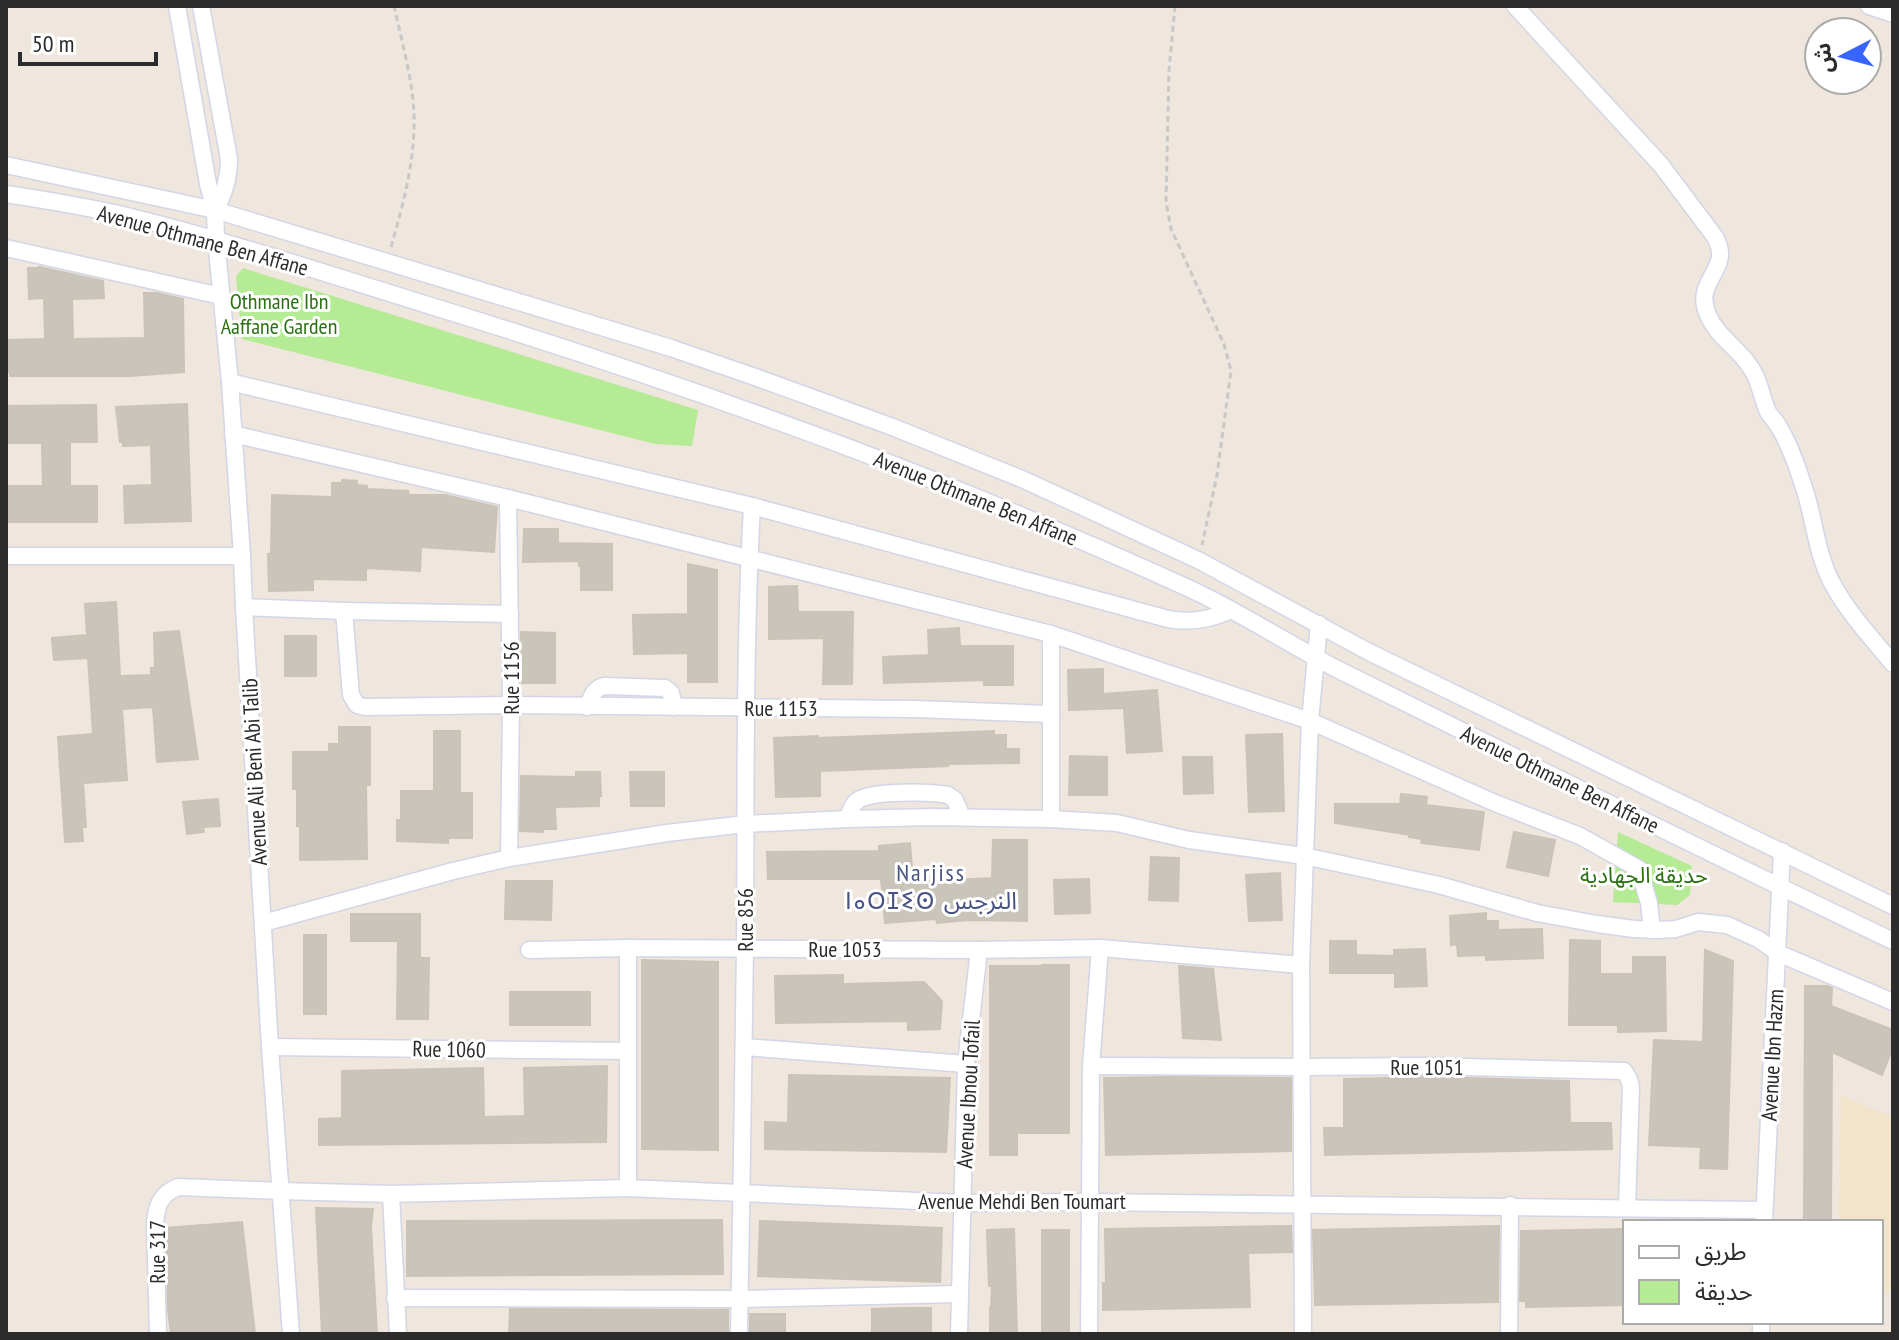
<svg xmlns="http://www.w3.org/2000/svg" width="1899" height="1340" font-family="'PT Sans Narrow','Noto Sans Arabic','Noto Sans Tifinagh',sans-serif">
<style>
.education{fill:#f2e4cb}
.green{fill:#b4eb94}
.building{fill:#c9c5bb;stroke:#cbc3b6;stroke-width:2}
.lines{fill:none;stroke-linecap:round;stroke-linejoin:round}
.minor-casing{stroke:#d2d6e6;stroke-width:19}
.path{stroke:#c8c8c8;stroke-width:3;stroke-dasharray:6 4;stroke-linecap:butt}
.minor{stroke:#fff;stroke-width:16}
.labels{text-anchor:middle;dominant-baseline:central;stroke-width:6;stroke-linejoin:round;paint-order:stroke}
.street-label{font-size:22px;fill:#2c2c2c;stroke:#fff}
.park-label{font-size:22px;fill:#2a7113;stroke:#fff}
.neighbourhood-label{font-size:24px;letter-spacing:2px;fill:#475382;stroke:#fff}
</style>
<rect width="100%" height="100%" fill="#efe6dd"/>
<polygon class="education" points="1841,1096 1893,1117 1893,1290 1881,1296 1881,1222 1839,1222"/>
<g class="green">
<polygon points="243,268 698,410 692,446 655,444 242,339 236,276"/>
<polygon points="1618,832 1692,866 1690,895 1677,905 1613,902"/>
</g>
<g class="building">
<polygon points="39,267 103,281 104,298 72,299 73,339 145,338 144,293 157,293 183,299 184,372 130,376 10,376 10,372 6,372 6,340 45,339 44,298 29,299 28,268 39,268"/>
<polygon points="187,404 191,521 125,523 124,486 152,485 151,445 123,446 123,442 120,442 116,407"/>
<polygon points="96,405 97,442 70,442 70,486 97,486 97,522 6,522 6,486 43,486 42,443 6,443 6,406"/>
<polygon points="342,480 357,481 357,485 367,486 367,489 408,491 409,495 445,495 497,507 494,552 421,547 420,571 366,568 366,580 313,579 313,590 269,591 268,554 271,554 272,495 332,497 332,483 342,483"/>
<polygon points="524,529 558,529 558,543 612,544 612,590 581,590 581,566 579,566 579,561 523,562"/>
<polygon points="688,564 717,570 717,682 688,682 688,653 634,654 633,615 688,614"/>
<polygon points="797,586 798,612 853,612 852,684 823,684 824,638 769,639 769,587"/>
<polygon points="116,602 120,676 151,675 151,668 155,668 154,633 179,631 198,759 157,762 153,707 122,709 127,780 83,783 86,827 82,827 83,841 65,842 58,737 93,734 88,658 54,660 52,638 87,635 85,604"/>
<polygon points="959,628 960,646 1013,646 1013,685 984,685 984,680 884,683 883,657 929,655 928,630"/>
<polygon points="521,632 555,633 555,683 522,683"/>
<rect x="285" y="636" width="31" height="40"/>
<polygon points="1103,669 1103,694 1157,690 1162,751 1127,753 1124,708 1069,710 1068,670"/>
<polygon points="339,727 370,727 370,785 366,785 367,859 300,860 300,826 297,826 297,789 293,789 293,752 329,752 329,744 339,744"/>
<polygon points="434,731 460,731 460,793 472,793 472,838 448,838 448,843 397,841 397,820 401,820 401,791 434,791"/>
<polygon points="994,731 994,735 1006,735 1006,749 1019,749 1019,763 948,764 948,766 820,771 820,796 776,797 774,738 818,736 818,738"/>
<polygon points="1282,734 1284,811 1249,812 1246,735"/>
<polygon points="1070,756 1107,757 1107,795 1069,795"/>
<polygon points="1183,757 1212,757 1213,793 1184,794"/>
<polygon points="576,772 600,772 601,796 599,796 599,806 555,807 556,829 543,829 543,832 520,831 521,776 576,777"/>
<polygon points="630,772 664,772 664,806 631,806"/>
<polygon points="1401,794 1427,797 1426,805 1484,812 1479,850 1421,843 1422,839 1409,837 1410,835 1335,823 1335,804 1400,804"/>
<polygon points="218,799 220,826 203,827 204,832 187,834 183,802"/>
<polygon points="1514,832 1555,840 1548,876 1507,867"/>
<polygon points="993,840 1027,840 1027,921 968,920 937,923 936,919 885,923 881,879 768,879 767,852 879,851 879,846 910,843 913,882 992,878"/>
<polygon points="1151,857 1179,858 1178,901 1149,900"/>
<polygon points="1280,873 1282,920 1249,921 1246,875"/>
<polygon points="1089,879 1090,913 1055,914 1054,880"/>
<polygon points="506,881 552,881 551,920 505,919"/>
<polygon points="1486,913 1486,921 1498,921 1498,930 1542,929 1543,958 1486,960 1486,955 1458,956 1457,944 1451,945 1450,916"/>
<polygon points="351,914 420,914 420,958 429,958 428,1019 397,1019 398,941 351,941"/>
<rect x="304" y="935" width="22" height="79"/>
<polygon points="1570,940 1600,941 1600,974 1633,974 1633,957 1665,957 1666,1031 1618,1032 1618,1025 1569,1025"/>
<polygon points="1330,941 1356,941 1356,955 1394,956 1394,950 1425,949 1427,986 1395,987 1395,973 1330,973"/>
<polygon points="1705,950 1733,961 1727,1169 1700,1168 1701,1147 1649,1145 1654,1040 1703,1042"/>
<polygon points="642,960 718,962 718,1150 642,1149"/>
<polygon points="1042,965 1069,965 1069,1133 1017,1133 1017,1155 990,1155 990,966 1042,966"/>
<polygon points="1179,966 1213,969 1221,1040 1183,1038"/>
<polygon points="843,975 843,984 924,982 942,1001 940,1029 908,1030 908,1021 776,1023 775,976"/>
<polygon points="1805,986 1827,986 1832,988 1831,1006 1893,1030 1893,1047 1882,1075 1832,1052 1831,1222 1804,1222"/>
<rect x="510" y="992" width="80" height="33"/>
<polygon points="607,1066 606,1142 319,1145 319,1119 342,1118 342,1071 483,1068 484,1117 525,1116 524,1068"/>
<polygon points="789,1075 950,1078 946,1152 765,1149 765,1122 788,1123"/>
<polygon points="1165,1077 1291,1078 1291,1151 1106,1155 1104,1078"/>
<polygon points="1432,1077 1569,1081 1570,1123 1611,1123 1612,1149 1325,1155 1324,1128 1344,1128 1344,1079"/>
<polygon points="316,1208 373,1209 371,1227 377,1334 322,1334"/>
<polygon points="722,1220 723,1274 407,1276 407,1221"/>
<polygon points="760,1221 942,1228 940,1282 758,1276"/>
<polygon points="242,1222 255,1334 171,1334 168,1310 166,1228"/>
<polygon points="1291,1226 1292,1252 1248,1253 1250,1307 1103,1310 1103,1283 1106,1283 1105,1229"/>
<polygon points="1499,1226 1498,1302 1315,1305 1313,1230"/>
<polygon points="1014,1229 1017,1334 990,1334 990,1308 991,1308 992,1286 989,1286 987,1230"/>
<polygon points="1625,1229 1625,1305 1526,1307 1526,1301 1520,1301 1521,1231"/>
<rect x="1042" y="1230" width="27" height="104"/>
<polygon points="901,1308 931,1308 931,1334 872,1334 872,1309"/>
<polygon points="510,1309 728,1310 728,1334 509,1334"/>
<rect x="750" y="1314" width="35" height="20"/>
</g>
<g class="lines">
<defs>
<g id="minor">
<polyline points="177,6 208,184 215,210 216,240 230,382 242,556 244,607 270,1047 291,1334"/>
<path d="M201 6 229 159C229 178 225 193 215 210"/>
<path d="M1515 6 1661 165 1715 237C1734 270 1692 280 1708 315 1718 339 1745 352 1756 377 1761 389 1763 401 1768 412 1771 417 1776 421 1779 427 1791 447 1799 472 1806 494 1815 525 1817 553 1831 581 1847 612 1871 637 1893 664"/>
<polyline points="1869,6 1893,14"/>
<polyline points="6,165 215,210 671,348 758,378 890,426 1022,479 1198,560 1369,652 1893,906"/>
<path d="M6 194C46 200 87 207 127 216 229 241 330 275 431 306 689 385 943 476 1188 588 1241 612 1289 645 1341 671 1525 762 1708 853 1893 941"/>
<polyline points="6,248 221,296"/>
<path d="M230 382 752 506 1168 619C1191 623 1210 620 1231 610"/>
<polyline points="233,434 508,498 1051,634 1310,721 1495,803 1580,836 1639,869 1649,903 1652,930"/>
<polyline points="508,498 511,705 509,858"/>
<polyline points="6,556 242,556"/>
<polyline points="244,607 344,611 510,614"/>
<polyline points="344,611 351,695 357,705 365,707 511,705 914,709 1051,714"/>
<polyline points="1051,634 1051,819"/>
<path d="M587 707C591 698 594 688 604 686L665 688 671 693 674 707"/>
<path d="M847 819C850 813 851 806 857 801 870 790 931 792 948 795L955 800 962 817"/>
<polyline points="263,923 453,871 509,858 667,833 745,824 847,819 933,817 1051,819 1117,823 1189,840 1304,856 1439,885 1537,913 1597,924 1634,929 1657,930 1676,929 1698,922 1727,925 1758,939 1778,953 1893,1002"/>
<polyline points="529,950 628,948"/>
<polyline points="270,1047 628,1051"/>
<polyline points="744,1047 966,1064"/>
<polyline points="1091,1066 1302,1067 1427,1066 1624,1071 1629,1079 1631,1087 1627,1207"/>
<polyline points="628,1188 628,948 979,950 1100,948 1301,965"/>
<polyline points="391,1194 398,1334"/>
<polyline points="1764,1222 1782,851"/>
<polyline points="395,1298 740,1299 960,1294"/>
<path d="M158 1334 155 1222C157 1204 161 1194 178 1187L281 1191 391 1194 628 1188 962 1203 1090 1202 1764 1210"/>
<path d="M739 1334C741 1205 744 1076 745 947 746 800 744 652 752 506"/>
<polyline points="959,1334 966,1064 979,950"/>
<polyline points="1089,1334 1091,1066 1100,948"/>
<polyline points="1303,1334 1301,965 1310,721 1319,624"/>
<polyline points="1509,1334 1510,1205"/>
<polyline points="1761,1334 1761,1322"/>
</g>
</defs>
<use href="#minor" class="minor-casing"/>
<g class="path">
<polyline points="1175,6 1169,70 1166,202 1171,229 1224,344 1231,371 1217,475 1202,545"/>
<path d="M391 247C403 205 415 161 414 117 414 85 401 38 394 6"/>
</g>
<use href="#minor" class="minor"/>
</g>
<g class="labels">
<g class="street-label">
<text transform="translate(203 240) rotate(15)">Avenue Othmane Ben Affane</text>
<text transform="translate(976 498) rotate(22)">Avenue Othmane Ben Affane</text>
<text transform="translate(511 678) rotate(-90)">Rue 1156</text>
<text x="781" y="708">Rue 1153</text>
<text transform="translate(254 772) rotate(-93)">Avenue Ali Beni Abi Talib</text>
<text transform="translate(1560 779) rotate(26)">Avenue Othmane Ben Affane</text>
<text transform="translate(745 920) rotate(-90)">Rue 856</text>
<text x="845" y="949">Rue 1053</text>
<text transform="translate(449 1049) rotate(1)">Rue 1060</text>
<text transform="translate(1772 1055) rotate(-87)">Avenue Ibn Hazm</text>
<text x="1427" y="1067">Rue 1051</text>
<text transform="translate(968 1094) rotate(-87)">Avenue Ibnou Tofail</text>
<text x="1022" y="1201">Avenue Mehdi Ben Toumart</text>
<text transform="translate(157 1252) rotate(-90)">Rue 317</text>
</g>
<g class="park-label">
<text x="279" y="301">Othmane Ibn<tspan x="279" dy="25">Aaffane Garden</tspan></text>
<text x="1644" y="875">حديقة الجهادية</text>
</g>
<g class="neighbourhood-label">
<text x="931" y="872">Narjiss<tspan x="931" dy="28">ⵏⴰⵔⵊⵉⵙ النرجس</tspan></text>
</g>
</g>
<rect width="1899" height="1340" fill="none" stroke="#2c2c2c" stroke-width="16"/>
<rect x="1623" y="1220" width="260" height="104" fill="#ffffff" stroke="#ababab" stroke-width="2"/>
<rect x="1639" y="1246" width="40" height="12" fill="#ffffff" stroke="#ababab" stroke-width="2"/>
<text x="1695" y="1260" font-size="24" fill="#2c2c2c">طريق</text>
<rect x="1639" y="1280" width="40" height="24" fill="#b4eb94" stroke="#ababab" stroke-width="2"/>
<text x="1695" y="1300" font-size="24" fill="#2c2c2c">حديقة</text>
<g transform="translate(1843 56) rotate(264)"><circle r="38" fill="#ffffff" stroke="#ababab" stroke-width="2"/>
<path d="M0-6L14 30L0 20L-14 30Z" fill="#3965ff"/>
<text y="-12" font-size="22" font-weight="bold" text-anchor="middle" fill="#2c2c2c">ش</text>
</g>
<path d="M20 52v12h136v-12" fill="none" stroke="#2c2c2c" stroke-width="4"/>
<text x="32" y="52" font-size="24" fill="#2c2c2c" stroke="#ffffff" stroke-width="6" paint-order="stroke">50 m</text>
</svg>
